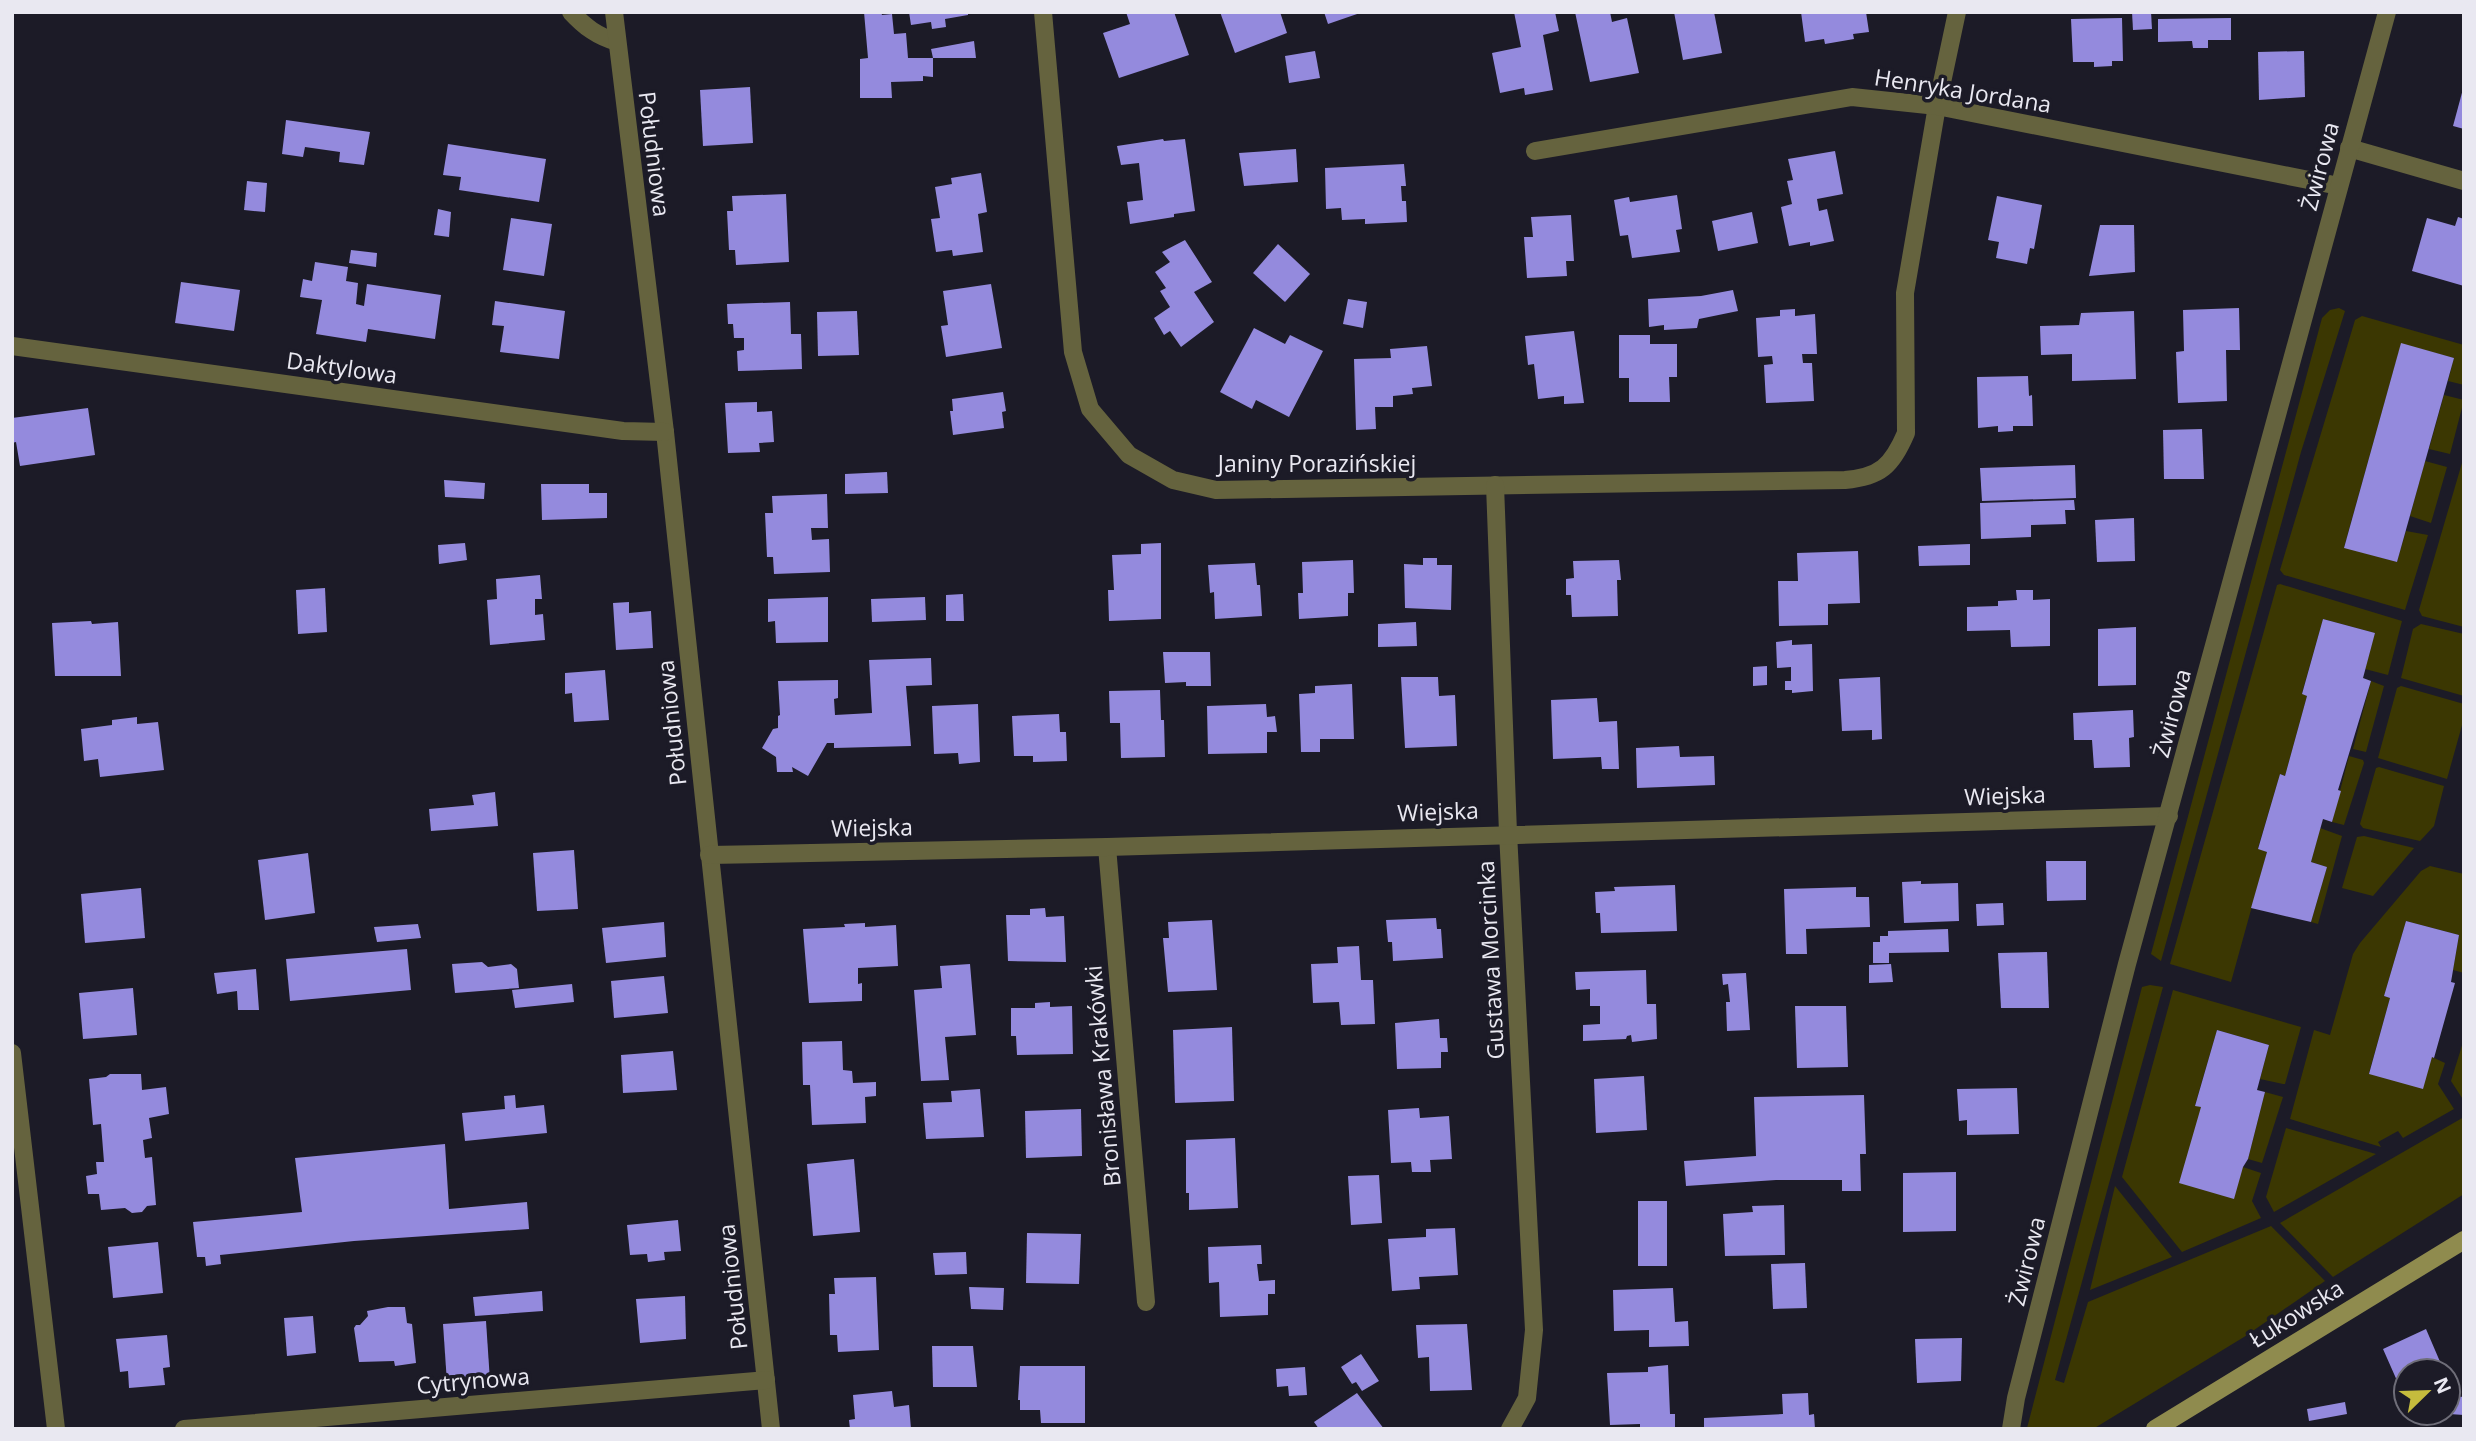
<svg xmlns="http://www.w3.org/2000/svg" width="2476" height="1441" font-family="'Open Sans',sans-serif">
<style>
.green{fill:#3b3702}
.building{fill:#948add}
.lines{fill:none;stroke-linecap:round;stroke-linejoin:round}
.street{stroke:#65633e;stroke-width:18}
.secondary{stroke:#8f8b4e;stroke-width:18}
.labels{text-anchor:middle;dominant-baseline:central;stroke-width:7;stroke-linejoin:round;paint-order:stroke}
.street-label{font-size:23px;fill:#e9e8f1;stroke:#1c1b27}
</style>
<rect width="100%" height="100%" fill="#1c1b27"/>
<g class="green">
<polygon points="2339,308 2345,311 2301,452 2161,961 2151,954 2322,318 2330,310"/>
<polygon points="2362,316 2464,345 2464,385 2448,381 2454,358 2401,344 2344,547 2397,562 2406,531 2428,535 2405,610 2284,575 2280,570 2355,320"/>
<polygon points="2444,395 2464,400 2450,454 2429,449"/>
<polygon points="2464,456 2464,627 2422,616 2419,610"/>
<polygon points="2425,461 2447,467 2431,523 2410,516"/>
<polygon points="2280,584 2402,621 2388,675 2365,669 2375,633 2323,619 2302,693 2307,696 2285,776 2280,774 2258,848 2267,852 2231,982 2170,964 2277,585"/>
<polygon points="2421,624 2464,634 2464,696 2401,678 2413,629"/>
<polygon points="2371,681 2384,686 2366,752 2353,749"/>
<polygon points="2401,686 2464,704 2464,718 2447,779 2378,758 2397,688"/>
<polygon points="2349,756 2363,760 2364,763 2344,825 2332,822"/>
<polygon points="2379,767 2444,786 2434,826 2420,841 2363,828 2360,824 2376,768"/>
<polygon points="2320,828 2342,836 2318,924 2311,922 2327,867 2311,862"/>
<polygon points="2364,836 2414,848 2373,896 2342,888 2357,837"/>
<polygon points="2430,866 2464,874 2464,973 2453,970 2459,935 2406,921 2384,996 2390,998 2369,1073 2432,1057 2445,1063 2438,1084 2454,1109 2403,1138 2398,1131 2378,1142 2381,1147 2290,1119 2314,1030 2330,1035 2353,954 2360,943 2421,871"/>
<polygon points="2150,985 2163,987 2055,1380 2064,1383 2088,1302 2271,1226 2325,1281 2244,1337 2093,1429 2027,1428 2142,987"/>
<polygon points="2173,990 2301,1027 2285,1084 2283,1084 2260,1079 2269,1045 2217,1030 2195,1105 2201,1107 2243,1167 2261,1173 2252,1201 2261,1218 2182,1252 2122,1177"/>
<polygon points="2464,1039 2464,1101 2451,1081"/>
<polygon points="2265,1092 2283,1097 2262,1163 2248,1159"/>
<polygon points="2464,1117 2464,1194 2333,1277 2280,1223"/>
<polygon points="2286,1128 2376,1154 2274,1212 2266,1197"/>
<polygon points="2115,1186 2172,1257 2090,1290"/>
</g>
<g class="building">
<polygon points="864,12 881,12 882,15 892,14 894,34 906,33 908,58 933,58 933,77 923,76 923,81 891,82 892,98 860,98 860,59 868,58"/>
<polygon points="909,12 968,12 968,15 945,19 946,27 932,29 931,22 911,25"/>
<polygon points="1126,12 1174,12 1189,55 1119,78 1103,33 1130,24"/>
<polygon points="1220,12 1280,12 1287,33 1235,53"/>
<polygon points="1324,12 1360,12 1360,13 1328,24"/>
<polygon points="1514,12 1555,12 1559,31 1543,35 1553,90 1525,95 1524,88 1500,93 1492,53 1521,47"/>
<polygon points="1575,12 1610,12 1612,22 1627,18 1639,73 1590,82"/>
<polygon points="1674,12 1714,12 1722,53 1683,60"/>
<polygon points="1801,12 1866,12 1869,32 1853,34 1854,39 1825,44 1824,39 1805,42"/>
<polygon points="2132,12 2151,12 2152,29 2133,30"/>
<polygon points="2122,18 2123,61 2112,61 2112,66 2094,67 2094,62 2073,62 2071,19"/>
<polygon points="2231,18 2231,40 2208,40 2208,48 2193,48 2192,41 2158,42 2158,19"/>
<polygon points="974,41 976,58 933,58 931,49"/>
<polygon points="1315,51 1320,78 1289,83 1285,56"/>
<polygon points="2304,51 2305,97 2259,100 2258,52"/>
<polygon points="750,87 753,143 703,146 700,90"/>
<polygon points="2463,89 2464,89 2464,129 2453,126"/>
<polygon points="286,120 370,132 364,165 339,162 340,152 305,147 303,157 282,154"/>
<polygon points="1163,139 1164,141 1185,139 1195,211 1174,214 1174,217 1130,224 1127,202 1143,200 1139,163 1121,165 1117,146"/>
<polygon points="448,144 546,159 539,202 459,190 461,177 443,175"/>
<polygon points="1296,149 1298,182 1244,186 1239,153"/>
<polygon points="1835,151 1843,194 1817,199 1819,211 1827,209 1834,241 1810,246 1810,242 1789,246 1781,207 1792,204 1787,181 1793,180 1788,159"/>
<polygon points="1404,164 1406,186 1401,186 1402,201 1406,201 1407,222 1365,224 1365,219 1342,220 1341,208 1326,209 1325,168"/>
<polygon points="981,173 987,212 978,214 983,252 953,256 952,250 936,252 931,219 940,218 935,187 952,184 951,178"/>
<polygon points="247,181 267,183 265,212 244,210"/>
<polygon points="786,194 789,262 736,265 735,250 729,250 727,211 733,211 732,196"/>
<polygon points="1677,195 1682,229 1676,230 1680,252 1632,258 1628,235 1620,236 1614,200 1629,197 1630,202"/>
<polygon points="1997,196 2042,205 2034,249 2030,248 2027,264 1996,258 1999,242 1988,240"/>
<polygon points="438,209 451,212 449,237 434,235"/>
<polygon points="1752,212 1758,243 1718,251 1712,221"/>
<polygon points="1571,215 1574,261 1566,261 1567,276 1527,278 1524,237 1533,237 1531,217"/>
<polygon points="2458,217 2464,219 2464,286 2412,271 2427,218 2455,226"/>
<polygon points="511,218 552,224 544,276 503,270"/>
<polygon points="2100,225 2134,225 2135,272 2089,276"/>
<polygon points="1185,240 1212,282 1194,292 1214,322 1181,347 1170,331 1164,335 1154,318 1170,307 1160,291 1166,288 1155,272 1170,262 1162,252"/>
<polygon points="1278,244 1310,274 1285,302 1253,273"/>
<polygon points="351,250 377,253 376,267 349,263"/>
<polygon points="315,262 348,267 346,281 358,283 356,304 364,306 367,284 441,295 435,339 368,329 366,342 316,334 322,300 300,297 303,279 312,281"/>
<polygon points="181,282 240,290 234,331 175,323"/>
<polygon points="991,284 1002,348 946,357 941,326 948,325 943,291"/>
<polygon points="1733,290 1738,311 1699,319 1697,328 1664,330 1664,325 1649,327 1648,299 1701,296"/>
<polygon points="1348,299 1367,302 1363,328 1343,324"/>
<polygon points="495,301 565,311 559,359 500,352 504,326 492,325"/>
<polygon points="790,302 791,334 801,334 802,369 738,371 737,351 744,350 744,338 734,338 733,324 728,324 727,304"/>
<polygon points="2239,308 2240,350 2226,350 2227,401 2178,403 2176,352 2184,351 2183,310"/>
<polygon points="1795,309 1795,316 1815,314 1817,354 1802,354 1803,363 1812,363 1814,401 1766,403 1764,365 1773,364 1772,356 1758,357 1756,318 1780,316 1780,310"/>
<polygon points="857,311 859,355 818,356 817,312"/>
<polygon points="2134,311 2136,379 2072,381 2072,354 2041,355 2040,326 2079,325 2081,313"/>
<polygon points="1254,328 1285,344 1290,335 1323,351 1289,417 1256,400 1252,409 1220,392"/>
<polygon points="1574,331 1584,403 1564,404 1564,396 1538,399 1534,364 1528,365 1525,336"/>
<polygon points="1619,335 1650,335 1650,344 1677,344 1677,377 1669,377 1670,402 1629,402 1629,378 1619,378"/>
<polygon points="2401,343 2454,358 2397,562 2344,548"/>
<polygon points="1427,346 1432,386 1412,388 1413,394 1393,396 1393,407 1375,407 1376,429 1356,430 1354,359 1391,358 1390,349"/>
<polygon points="2028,376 2029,396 2032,395 2033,426 2013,426 2013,431 1998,432 1998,426 1978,428 1977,377"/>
<polygon points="1003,392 1006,411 1002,412 1004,428 953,435 950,411 953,411 952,399"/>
<polygon points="757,402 757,412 772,411 774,442 759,443 760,452 728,453 725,403"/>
<polygon points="88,408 95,455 20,466 16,442 12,443 12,418"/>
<polygon points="2202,429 2204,479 2164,479 2163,430"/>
<polygon points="2075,465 2076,498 1982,501 1980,468"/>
<polygon points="887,472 888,493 845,494 845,474"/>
<polygon points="444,480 485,483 484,499 445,497"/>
<polygon points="541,484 589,484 589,493 607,493 607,518 542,520"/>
<polygon points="827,494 828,528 811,528 812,540 829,539 830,572 774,574 773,557 767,557 765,513 773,513 772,496"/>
<polygon points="2074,500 2075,510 2065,510 2066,524 2031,525 2031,537 1981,539 1980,503"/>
<polygon points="2134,518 2135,561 2097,562 2095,520"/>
<polygon points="465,543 467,560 439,564 438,545"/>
<polygon points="1161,543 1161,619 1109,621 1108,590 1114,590 1112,555 1141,554 1141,544"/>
<polygon points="1970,544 1970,565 1919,566 1918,546"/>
<polygon points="1858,551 1860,603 1828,604 1828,625 1779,626 1778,581 1798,581 1797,553"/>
<polygon points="1423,558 1437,558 1437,565 1452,565 1451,610 1405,608 1404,564 1423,565"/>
<polygon points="1353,560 1354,593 1348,593 1348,616 1299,619 1298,593 1303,593 1302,562"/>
<polygon points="1619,560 1621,580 1617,580 1618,616 1572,617 1571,595 1566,595 1566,579 1574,578 1573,561"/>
<polygon points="1255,563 1257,585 1260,585 1262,616 1215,619 1214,592 1210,593 1208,565"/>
<polygon points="540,575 542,599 535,599 535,615 543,614 545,640 490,645 487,600 497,599 496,579"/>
<polygon points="325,588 327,632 298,634 296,590"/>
<polygon points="2016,590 2033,590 2033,600 2050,599 2050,646 2011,647 2010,630 1967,631 1967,607 1998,606 1998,601 2017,600"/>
<polygon points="963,594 964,621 946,621 946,595"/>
<polygon points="828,597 828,642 776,643 775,621 768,622 768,599"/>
<polygon points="925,597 926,620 872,622 871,599"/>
<polygon points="629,602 629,613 651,611 653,648 616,650 613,603"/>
<polygon points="2323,619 2375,633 2363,678 2371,681 2338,790 2341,791 2332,822 2323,819 2311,862 2327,867 2311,922 2251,908 2267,852 2258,849 2280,774 2285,776 2307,696 2302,694"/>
<polygon points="91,621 92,624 118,622 121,676 55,676 52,623"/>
<polygon points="1416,622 1417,646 1378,647 1378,624"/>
<polygon points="2136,627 2136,685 2098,686 2098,629"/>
<polygon points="1792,640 1792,645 1812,644 1813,691 1792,693 1792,690 1785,690 1785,681 1791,681 1791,667 1777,668 1776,642"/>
<polygon points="1163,652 1210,652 1211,686 1186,686 1186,682 1165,683"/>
<polygon points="931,658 932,685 906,686 911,746 834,748 834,743 827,743 808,776 792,767 793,772 777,772 776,757 762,748 773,729 778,728 778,716 780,715 778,681 838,680 838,698 834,699 835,715 872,713 869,660"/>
<polygon points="1767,666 1767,685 1753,686 1753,667"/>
<polygon points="605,670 609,720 574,722 572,693 565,694 565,673"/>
<polygon points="1401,677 1438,677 1439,696 1455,695 1457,746 1405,748"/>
<polygon points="1880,677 1882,739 1872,740 1872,730 1842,731 1839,679"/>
<polygon points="1352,684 1354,739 1320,739 1320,752 1301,752 1299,694 1315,693 1315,686"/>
<polygon points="1160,690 1161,720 1164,720 1165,757 1121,758 1120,723 1110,723 1109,691"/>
<polygon points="1597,698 1599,722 1617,721 1619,769 1602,769 1601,757 1553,759 1551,700"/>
<polygon points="978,704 980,762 959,764 958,753 934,754 932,706"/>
<polygon points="1266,704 1267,717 1275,716 1277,732 1267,732 1267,753 1208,754 1207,706"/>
<polygon points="2133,710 2134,737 2129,738 2130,767 2094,768 2092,740 2074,740 2073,713"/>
<polygon points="1059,714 1060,732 1066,732 1067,761 1033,762 1033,756 1014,756 1012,716"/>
<polygon points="137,717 137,724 158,722 164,770 100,777 98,759 84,761 81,729 112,725 112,720"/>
<polygon points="1679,746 1680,757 1714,756 1715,785 1637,788 1636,748"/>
<polygon points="495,792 498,826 431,831 429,809 474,805 472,795"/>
<polygon points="574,850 578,909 537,911 533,853"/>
<polygon points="308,853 315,913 265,920 258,860"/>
<polygon points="2046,861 2086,861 2086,900 2047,901"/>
<polygon points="1921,881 1921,884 1958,883 1959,921 1904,923 1902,882"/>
<polygon points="1675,885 1677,931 1601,933 1600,913 1596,913 1595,892 1615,891 1614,887"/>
<polygon points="1856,887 1856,897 1869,897 1870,927 1806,929 1807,954 1786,954 1784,889"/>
<polygon points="141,888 145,938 85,943 81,894"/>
<polygon points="2003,903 2004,925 1977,926 1976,904"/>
<polygon points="1045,908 1046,917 1064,916 1066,962 1008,961 1006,915 1030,915 1030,909"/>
<polygon points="1436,918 1437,929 1441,929 1443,958 1393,961 1392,942 1388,942 1386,920"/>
<polygon points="1212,920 1217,990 1168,992 1163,938 1169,938 1168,922"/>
<polygon points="2406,921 2459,935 2451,982 2455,983 2434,1058 2432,1057 2423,1089 2369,1074 2390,998 2384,996"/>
<polygon points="664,922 666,957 606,963 602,928"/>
<polygon points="865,923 865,927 896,925 898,966 858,968 858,984 862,983 862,1001 809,1003 803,929 845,927 844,924"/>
<polygon points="418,924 421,938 377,942 374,927"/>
<polygon points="1948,929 1949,952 1889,953 1889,963 1873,963 1873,942 1880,942 1880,936 1888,936 1888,931"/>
<polygon points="1359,946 1361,980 1373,980 1375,1024 1341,1025 1339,1002 1313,1003 1311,964 1338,963 1337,947"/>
<polygon points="407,949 411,990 290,1001 286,959"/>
<polygon points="2047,952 2049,1008 2001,1008 1998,953"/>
<polygon points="482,962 488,967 511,964 517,969 519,988 455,993 452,964"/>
<polygon points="970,964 976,1035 945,1037 949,1080 921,1081 914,990 942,988 940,966"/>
<polygon points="1891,964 1893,982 1869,983 1869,965"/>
<polygon points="256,969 259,1010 238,1010 237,991 217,994 214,973"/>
<polygon points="1646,970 1647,1004 1656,1004 1657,1039 1632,1042 1631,1035 1627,1036 1626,1039 1583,1041 1583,1025 1600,1024 1600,1006 1590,1006 1590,989 1576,990 1575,972"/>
<polygon points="1746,973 1750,1030 1727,1031 1726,1002 1730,1002 1728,984 1723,985 1722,974"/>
<polygon points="664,976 668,1013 614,1018 611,981"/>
<polygon points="572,984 574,1002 515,1008 512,990"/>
<polygon points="133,988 137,1035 83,1039 79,993"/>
<polygon points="1050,1002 1050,1007 1072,1006 1073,1054 1017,1055 1016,1036 1011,1036 1011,1008 1035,1008 1035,1003"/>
<polygon points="1795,1006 1846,1006 1848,1067 1797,1068"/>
<polygon points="1439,1019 1440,1038 1447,1038 1448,1052 1441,1052 1441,1068 1397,1069 1395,1023"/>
<polygon points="1232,1027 1234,1101 1175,1103 1173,1030"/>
<polygon points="2217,1030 2269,1045 2257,1090 2265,1092 2248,1159 2243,1167 2234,1199 2179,1183 2201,1107 2195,1106"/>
<polygon points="842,1041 843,1070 852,1071 853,1083 876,1082 876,1096 865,1097 866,1123 812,1125 810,1085 803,1085 802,1042"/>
<polygon points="673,1051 677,1090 623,1093 621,1055"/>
<polygon points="110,1074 141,1074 142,1090 166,1087 169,1114 149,1118 152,1138 143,1140 145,1158 152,1157 156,1205 147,1206 142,1212 132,1213 125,1208 101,1210 99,1194 88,1194 86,1176 97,1174 96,1162 104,1162 101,1124 93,1125 89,1079 106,1077"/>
<polygon points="1644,1076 1647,1130 1596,1133 1594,1079"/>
<polygon points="2017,1088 2019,1134 1967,1135 1967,1120 1959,1121 1957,1089"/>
<polygon points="980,1089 984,1137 926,1139 923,1103 952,1102 951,1091"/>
<polygon points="515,1095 516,1108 544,1105 547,1133 465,1141 462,1113 505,1109 504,1096"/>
<polygon points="1864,1095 1866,1154 1860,1154 1861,1191 1842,1191 1842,1180 1776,1180 1686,1186 1684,1161 1756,1156 1754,1097"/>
<polygon points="1419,1108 1420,1118 1449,1116 1452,1159 1430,1160 1431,1172 1412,1172 1411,1162 1391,1163 1388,1110"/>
<polygon points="1081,1109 1082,1156 1026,1158 1025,1111"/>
<polygon points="1235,1138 1238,1208 1189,1210 1189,1193 1186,1193 1186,1140"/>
<polygon points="445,1144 449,1209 527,1202 529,1229 354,1241 220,1255 221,1264 206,1266 205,1257 197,1257 193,1222 302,1212 295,1158"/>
<polygon points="854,1159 860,1232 813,1236 807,1164"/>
<polygon points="1956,1172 1956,1231 1903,1232 1903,1173"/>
<polygon points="1379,1175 1382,1223 1351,1225 1348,1176"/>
<rect x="1638" y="1201" width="29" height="65"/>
<polygon points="1784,1205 1785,1255 1725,1256 1723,1214 1753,1212 1752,1206"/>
<polygon points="678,1220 681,1251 664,1252 665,1260 648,1262 647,1254 630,1255 627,1225"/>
<polygon points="1455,1228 1458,1275 1419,1277 1420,1289 1392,1291 1388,1239 1426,1237 1426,1229"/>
<polygon points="1027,1233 1081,1234 1079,1284 1026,1283"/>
<polygon points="158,1242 163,1293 113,1298 108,1247"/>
<polygon points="1261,1245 1262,1264 1257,1264 1259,1281 1275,1280 1275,1294 1268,1294 1268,1315 1220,1317 1219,1282 1209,1283 1208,1247"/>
<polygon points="966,1252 967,1274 935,1275 933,1253"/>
<polygon points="1805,1263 1807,1308 1773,1309 1771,1264"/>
<polygon points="876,1277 879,1350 838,1352 837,1335 830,1335 829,1294 835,1294 834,1278"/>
<polygon points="969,1287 1004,1288 1003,1310 971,1309"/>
<polygon points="1673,1288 1675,1322 1688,1321 1689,1346 1649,1347 1649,1330 1614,1331 1613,1290"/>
<polygon points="542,1291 543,1311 475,1316 473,1297"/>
<polygon points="685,1296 686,1339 640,1343 636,1299"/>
<polygon points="388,1307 405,1307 407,1323 412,1324 416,1363 395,1366 394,1361 359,1362 354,1328 356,1325 360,1325 368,1316 367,1311"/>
<polygon points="313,1316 316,1353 287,1356 284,1318"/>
<polygon points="486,1321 490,1381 447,1383 443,1324"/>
<polygon points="1467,1324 1472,1390 1430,1391 1429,1357 1418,1358 1416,1325"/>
<polygon points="2426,1329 2444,1371 2406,1371 2406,1391 2402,1392 2383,1349"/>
<polygon points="167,1335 170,1367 163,1368 165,1385 129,1388 128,1371 120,1372 116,1339"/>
<polygon points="1962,1338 1961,1381 1917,1383 1915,1339"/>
<polygon points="932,1346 973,1346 977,1387 933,1387"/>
<polygon points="1361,1354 1379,1381 1362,1391 1356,1382 1352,1384 1341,1367"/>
<polygon points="1668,1365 1670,1414 1675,1414 1675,1429 1640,1429 1640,1424 1610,1425 1607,1373 1648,1372 1648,1367"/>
<polygon points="1020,1366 1085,1366 1085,1423 1041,1423 1040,1410 1020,1410 1020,1400 1018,1400"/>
<polygon points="1305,1367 1307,1395 1289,1396 1288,1386 1277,1387 1276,1369"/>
<polygon points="892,1391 894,1407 909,1405 911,1429 850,1429 849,1420 855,1419 853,1395"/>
<polygon points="1357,1393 1384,1429 1319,1429 1314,1422"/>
<polygon points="1808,1393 1809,1415 1814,1414 1815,1429 1704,1429 1704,1418 1783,1414 1782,1394"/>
<polygon points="2450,1396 2464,1397 2464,1415 2449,1414"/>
<polygon points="2345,1402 2347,1414 2309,1421 2307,1409"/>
</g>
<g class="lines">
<g class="street">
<path d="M571 12C585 27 597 36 617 42"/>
<polyline points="614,12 665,432 771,1429"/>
<path d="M1043 12 1073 352 1090 409 1129 455 1173 480 1216 490 1845 480C1880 477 1892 466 1906 433L1905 293 1937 106 1957 12"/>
<polyline points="2349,148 2464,181"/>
<polyline points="1535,151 1852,97 1937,106 2339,186"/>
<polyline points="12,346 623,431 665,432"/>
<polyline points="1495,485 1508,833 1534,1330 1527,1398 1510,1429"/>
<polyline points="1107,847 1146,1302"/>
<polyline points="709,855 1107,847 2169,816"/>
<polyline points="12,1053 56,1429"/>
<polyline points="184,1429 766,1380"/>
<polyline points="2011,1429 2016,1398 2127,964 2387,12"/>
</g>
<polyline class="secondary" points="2155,1429 2464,1240"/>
</g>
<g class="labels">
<g class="street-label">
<text transform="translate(1963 90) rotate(9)">Henryka Jordana</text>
<text transform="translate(655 154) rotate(83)">Południowa</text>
<text transform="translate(2319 166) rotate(-75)">Żwirowa</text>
<text transform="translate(342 367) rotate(8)">Daktylowa</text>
<text x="1317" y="463">Janiny Porazińskiej</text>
<text transform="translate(2171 713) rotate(-75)">Żwirowa</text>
<text transform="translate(671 723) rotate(-96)">Południowa</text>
<text transform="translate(2005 795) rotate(-2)">Wiejska</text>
<text transform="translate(1438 811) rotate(-2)">Wiejska</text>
<text transform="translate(872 827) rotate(-1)">Wiejska</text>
<text transform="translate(1490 960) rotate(-93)">Gustawa Morcinka</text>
<text transform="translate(1102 1076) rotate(-95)">Bronisława Krakówki</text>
<text transform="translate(2026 1261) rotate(-76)">Żwirowa</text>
<text transform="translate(732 1287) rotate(-96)">Południowa</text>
<text transform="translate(2296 1313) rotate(-32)">Łukowska</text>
<text transform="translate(473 1380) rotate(-5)">Cytrynowa</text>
</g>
</g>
<rect width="2476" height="1441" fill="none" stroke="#e9e8f1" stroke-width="28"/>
<g transform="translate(2427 1392) rotate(67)"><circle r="33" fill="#1c1b27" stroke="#6e6d78" stroke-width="2"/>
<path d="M0-5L12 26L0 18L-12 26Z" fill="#c5bc3d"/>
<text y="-10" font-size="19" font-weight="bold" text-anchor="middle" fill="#e9e8f1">N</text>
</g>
</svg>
